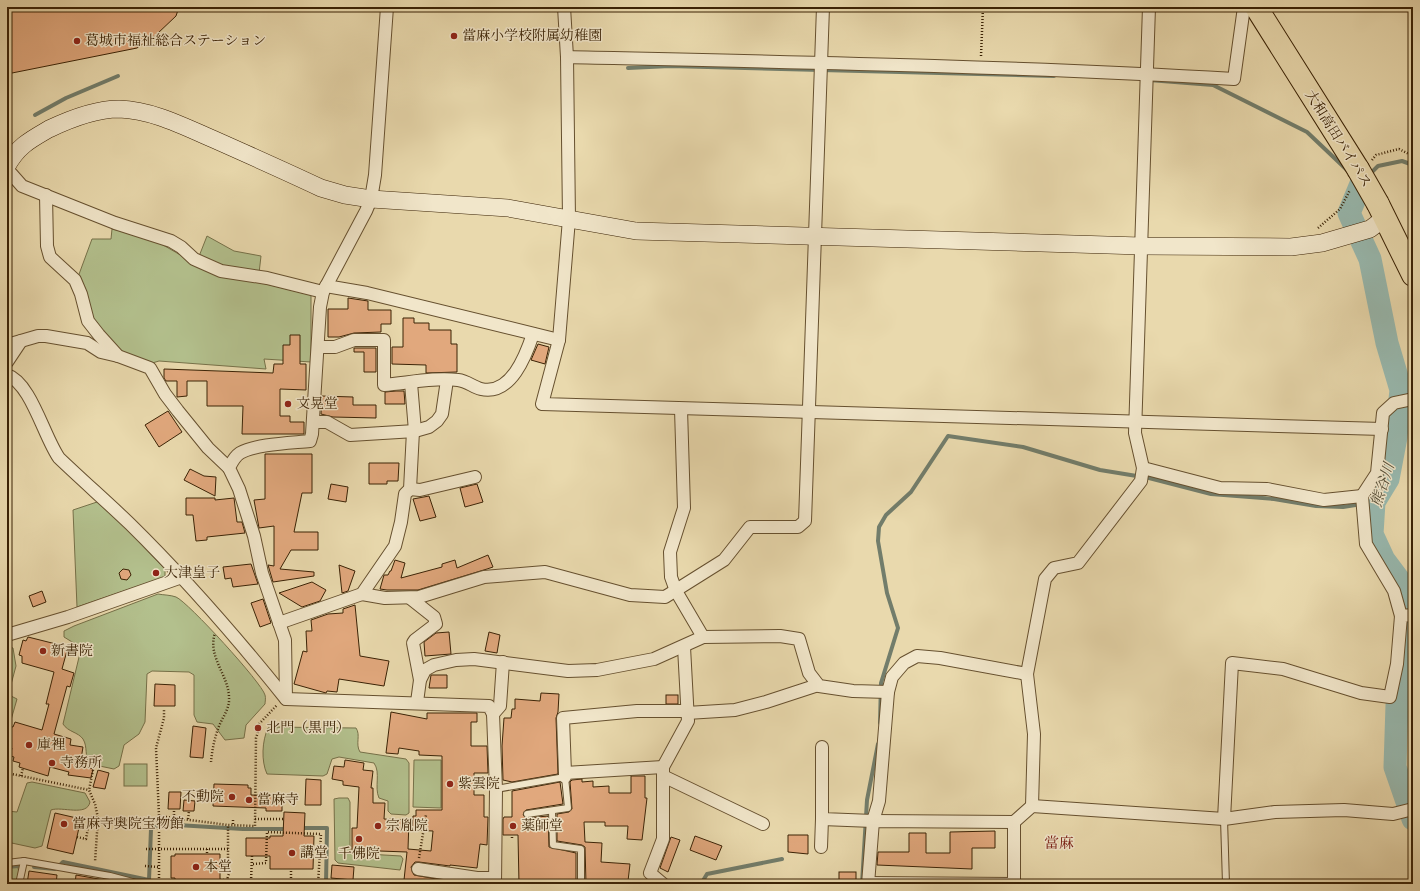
<svg xmlns="http://www.w3.org/2000/svg" width="1420" height="891" font-family="'Libre Bodoni','Noto Serif JP',serif">
<style>
.green{fill:#b3c08d;stroke:#767149}
.lines{fill:none;stroke-linecap:round;stroke-linejoin:round}
.stream{stroke:#727d6b;stroke-width:4}
.river{stroke:#98b9af;stroke-width:23}
.building{fill:#e1a87d;stroke:#3a2205}
.lane-casing{stroke:#66502f;stroke-width:8}
.street-casing{stroke:#66502f;stroke-width:14}
.secondary-casing{stroke:#3a2205;stroke-width:18}
.highway-casing{stroke:#3a2205;stroke-width:24}
.path{stroke:#3a2205;stroke-width:2.5;stroke-dasharray:1 2;stroke-linecap:butt}
.lane{stroke:#f1e6ca;stroke-width:6}
.street{stroke:#f1e6ca;stroke-width:12}
.secondary{stroke:#f1e6ca;stroke-width:17}
.highway{stroke:#e9d9ad;stroke-width:22}
.highway-bridge-casing{stroke:#3a2205;stroke-width:24;stroke-linecap:butt}
.highway-bridge{stroke:#e9d9ad;stroke-width:22}
.poi-dot{fill:#8f2418;stroke:#f1e6ca;stroke-width:1.5}
.labels{text-anchor:middle;dominant-baseline:central;stroke-width:3;stroke-linejoin:round;paint-order:stroke}
.poi-label{font-size:14px;fill:#3a2205;stroke:#f1e6ca;text-anchor:start}
.street-label{font-size:14px;fill:#3a2205;stroke:#f1e6ca}
.water-label{font-size:15px;font-style:italic;fill:#564f38;stroke:#f1e6ca}
.neighbourhood-label{font-size:15px;fill:#7a1f14;stroke:#f1e6ca}
</style>
<rect width="100%" height="100%" fill="#e9d9ad"/>
<filter id="stains"><feTurbulence type="fractalNoise" baseFrequency=".005" numOctaves="4"/><feColorMatrix values="0 0 0 0 .2 0 0 0 0 .09 0 0 0 0 .02 0 0 0 .5 -.17"/></filter>
<radialGradient id="worn" r=".72"><stop offset=".6" stop-color="#630" stop-opacity="0"/><stop offset="1" stop-color="#630" stop-opacity=".3"/></radialGradient>
<g class="green">
<polygon points="112,229 151,238 196,264 207,236 234,251 261,256 258,282 311,295 311,362 264,359 266,369 159,361 149,364 121,352 91,318 78,277 92,239 111,239"/>
<polygon points="97,502 113,515 165,569 165,577 77,607 73,510"/>
<path d="M158 594C163 595 171 595 176 597 188 602 262 683 265 695 266 698 265 702 265 704L246 725 244 738 225 740 213 724 197 722 194 715V675L189 672 152 671 147 674 145 722 139 734 124 745 119 766 114 769 90 764C84 756 88 747 83 739 78 732 68 732 63 724L80 653 77 645 64 637V631L74 626Z"/>
<polygon points="7,646 13,648 16,666 9,692 11,696 17,699 11,720 7,720"/>
<path d="M271 727 356 728C361 735 355 744 360 752L406 759 409 763V813L406 815 391 814 388 811V801L379 798C374 787 381 773 374 763L339 757 332 759 327 774 323 776 267 774C261 761 262 741 268 728Z"/>
<polygon points="414,760 441,760 441,808 413,807"/>
<rect x="124" y="764" width="23" height="22"/>
<path d="M32 782 85 793 90 802C87 817 62 806 51 810L42 846 35 848 7 842V811L17 812 27 783Z"/>
<polygon points="339,798 348,798 350,802 350,853 401,856 403,859 400,870 338,863 335,860 334,799"/>
<polygon points="7,860 17,864 22,884 7,884"/>
</g>
<g class="lines">
<g class="stream">
<polyline points="628,68 670,66 1054,76"/>
<polyline points="1149,80 1213,85 1307,132 1347,170"/>
<polyline points="35,115 66,98 118,76"/>
<polyline points="1369,175 1378,166 1402,161 1413,165"/>
<polyline points="880,723 881,683 898,628 887,593 878,541 879,527 886,515 911,492 948,436 1023,447 1100,470 1149,478 1211,494 1274,499 1316,506 1343,507 1374,502"/>
<polyline points="301,828 327,828 326,884"/>
<polyline points="61,864 63,862 149,880 151,829 161,824 243,829 288,829"/>
<polyline points="7,867 18,866"/>
<polyline points="34,867 55,869"/>
<polyline points="701,884 707,874 782,859"/>
<polyline points="862,884 867,800 878,744"/>
</g>
<polyline class="river" points="1361,184 1349,213 1370,259 1387,343 1401,390 1396,437 1388,479 1374,502 1372,534 1384,560 1399,580 1410,608 1408,665 1397,705 1395,767 1413,819"/>
</g>
<g class="building">
<polygon points="7,7 179,7 176,16 157,34 137,48 7,74"/>
<polygon points="348,298 368,301 368,310 391,310 391,324 381,324 381,332 354,333 339,337 328,337 328,309 348,309"/>
<polygon points="403,318 414,318 414,323 429,323 429,330 451,330 451,344 457,344 457,372 426,373 426,365 392,364 392,347 403,347"/>
<polygon points="290,335 300,335 300,364 306,364 306,390 280,389 280,416 290,416 290,422 304,422 304,434 242,434 243,406 207,406 207,381 187,381 187,396 177,397 177,381 166,381 164,378 164,369 273,373 274,364 283,364 283,345 290,345"/>
<polygon points="538,344 549,347 545,364 531,360"/>
<polygon points="354,348 376,348 376,372 364,372 364,352 354,352"/>
<polygon points="396,391 404,391 405,404 385,404 385,392"/>
<polygon points="322,396 353,397 353,405 376,405 376,418 333,417 321,414"/>
<polygon points="168,411 182,432 159,447 145,425"/>
<polygon points="265,454 312,454 312,493 302,493 294,532 318,532 318,550 291,550 280,569 314,572 314,576 273,582 268,565 274,566 274,526 259,528 254,500 265,499"/>
<polygon points="369,463 399,463 398,481 387,481 387,484 369,484"/>
<polygon points="190,469 204,476 216,477 215,496 184,480"/>
<polygon points="331,484 348,487 346,502 328,499"/>
<polygon points="477,484 483,502 465,507 460,488"/>
<polygon points="429,496 436,517 420,521 413,499"/>
<polygon points="186,498 215,498 215,500 234,498 237,522 242,522 245,533 207,537 207,540 196,541 193,515 186,515"/>
<polygon points="488,555 493,567 487,569 418,590 387,590 380,589 384,575 388,575 390,571 391,571 395,560 405,563 401,578 442,567 442,564 455,560 457,568"/>
<polygon points="251,564 258,584 233,587 231,578 225,579 223,567"/>
<polygon points="339,565 355,571 348,591 342,593"/>
<polygon points="123,569 129,570 131,575 127,580 121,579 119,573"/>
<polygon points="312,582 326,590 320,601 302,607 279,593"/>
<polygon points="42,591 46,602 33,607 29,596"/>
<polygon points="263,599 271,623 260,627 251,603"/>
<polygon points="355,605 360,656 389,661 384,686 339,679 337,692 327,691 326,693 294,684 303,651 307,652 306,631 312,631 311,620 328,614 343,613 343,609"/>
<polygon points="449,632 451,654 425,656 424,642 436,633"/>
<polygon points="489,632 500,635 497,653 485,651"/>
<polygon points="28,637 68,647 62,669 74,673 70,687 67,686 54,734 71,739 70,745 83,747 80,765 93,769 91,778 68,775 69,772 50,767 48,776 35,772 19,767 20,763 13,761 14,757 10,756 12,748 7,747 7,726 13,727 15,722 42,730 49,704 46,704 54,672 22,663 22,656 19,655 23,640 26,641"/>
<polygon points="431,675 447,675 447,688 429,688"/>
<polygon points="155,684 175,685 175,706 154,706"/>
<polygon points="541,693 559,694 558,712 556,718 558,774 512,782 503,780 502,746 504,718 511,718 512,709 515,709 515,699 540,701"/>
<rect x="666" y="695" width="12" height="9"/>
<polygon points="391,712 427,719 427,713 477,713 477,722 471,722 471,746 487,746 488,773 474,773 474,795 484,795 484,817 488,817 487,845 480,844 477,868 450,865 450,866 419,862 415,862 411,867 414,875 448,881 448,884 420,884 420,881 404,880 407,852 352,850 352,828 357,828 359,787 343,785 343,781 332,779 334,766 344,767 345,760 364,763 363,770 373,771 371,788 373,788 373,803 385,803 384,819 409,820 408,849 431,851 433,831 412,830 413,816 416,816 416,810 442,810 442,756 419,755 419,751 399,748 398,754 386,753"/>
<polygon points="193,726 206,728 203,758 190,757"/>
<polygon points="98,770 109,773 105,789 93,787"/>
<polygon points="631,776 645,776 645,798 647,798 642,840 627,839 628,826 605,826 605,822 584,822 585,842 602,843 601,862 630,864 628,881 613,880 612,884 586,884 585,847 582,845 557,841 557,814 569,812 572,809 570,782 572,780 582,779 582,782 593,781 593,787 609,786 609,793 631,793"/>
<polygon points="306,779 321,780 321,805 305,805"/>
<polygon points="560,782 563,804 526,810 523,815 527,818 548,816 549,847 576,853 576,884 519,884 518,835 503,835 503,819 504,817 512,817 512,791"/>
<polygon points="214,784 248,785 248,788 251,788 251,795 282,796 282,811 266,811 266,808 213,806"/>
<polygon points="169,792 181,792 180,809 168,809"/>
<polygon points="184,800 195,801 194,811 183,811"/>
<polygon points="284,812 305,813 304,836 314,836 313,869 270,869 270,856 246,856 246,838 270,838 270,836 283,836"/>
<polygon points="55,813 81,819 73,854 47,848"/>
<polygon points="995,831 995,848 972,848 972,869 877,865 878,852 909,852 909,833 926,833 926,853 950,853 950,832"/>
<polygon points="788,835 808,835 808,854 788,852"/>
<polygon points="695,836 722,846 716,860 690,850"/>
<polygon points="671,837 680,840 668,872 660,868"/>
<polygon points="175,854 220,854 220,884 175,884 175,878 171,878 171,856 175,856"/>
<polygon points="332,865 354,867 353,880 331,878"/>
<polygon points="29,871 57,875 56,884 27,884"/>
<rect x="839" y="872" width="17" height="12"/>
<polygon points="76,875 110,881 109,884 75,884"/>
</g>
<g class="lines">
<defs>
<g id="lane">
<polyline points="496,789 565,777 568,808 527,814"/>
<polyline points="552,811 553,845 581,849 581,884"/>
<polyline points="1224,819 1226,884"/>
<polyline points="7,863 24,861"/>
<polyline points="19,884 24,861 110,876 140,884"/>
</g>
<g id="street">
<polyline points="564,7 567,57 569,219 559,340 542,404 1382,429"/>
<path d="M567 57C789 62 1012 66 1234 79L1244 7"/>
<polyline points="7,169 22,186 115,223 171,241 181,247 194,259 221,271 267,278 323,292"/>
<polyline points="46,195 47,246 50,257 75,280 81,294 88,321 99,335 118,356 150,368 165,394 178,411 208,448 229,468"/>
<polyline points="326,286 367,293 559,340"/>
<polyline points="7,345 38,336 46,336 87,343 101,352 118,356"/>
<path d="M318 347H335L354 340H384V385C408 383 435 377 458 380 467 381 473 387 481 389 511 396 526 355 533 334"/>
<polyline points="7,362 21,341"/>
<path d="M7 375C31 383 44 437 59 458 82 480 107 502 130 524 186 579 237 638 286 699L489 706 493 714 496 789 495 884"/>
<polyline points="411,383 415,431"/>
<polyline points="681,409 684,508 670,552 671,577 676,591 703,637"/>
<polyline points="313,422 327,422 350,435 415,431 429,427 437,421 442,414 447,380"/>
<polyline points="1143,468 1220,488 1267,489 1324,500 1362,496"/>
<polyline points="410,489 420,490 475,477"/>
<polyline points="362,594 385,598 419,597 484,577 545,572 630,595 665,597 724,560 750,527 798,527 805,521 823,7"/>
<polyline points="410,598 434,617 436,624 415,640 413,643 420,680"/>
<polyline points="1401,616 1394,591 1366,544 1362,496 1377,473 1383,413 1394,403 1413,399"/>
<polyline points="279,623 362,594 395,546 401,522 405,494 410,489 413,431"/>
<polyline points="7,635 68,617 182,577"/>
<path d="M286 699 285 640 262 573 254 536 239 489 229 468C232 462 234 457 240 453 256 444 291 443 310 441L312 434 320 307 323 292 366 211 371 199 375 175 387 7"/>
<polyline points="417,702 420,680 425,670 434,665 456,660 474,659 568,671 597,670 654,659 703,637 780,636 799,639 809,673 819,686 853,691 888,692 892,677 904,663 917,656 940,658 1027,674"/>
<polyline points="687,713 735,710 766,702 818,685"/>
<polyline points="493,714 500,706 503,662"/>
<polyline points="822,747 822,819 873,821 879,801 888,692"/>
<polyline points="565,773 563,718 637,711 687,711"/>
<polyline points="663,776 763,824"/>
<polyline points="565,777 565,773 663,767"/>
<polyline points="1032,806 1034,734 1027,674 1045,579 1054,568 1078,563 1141,481 1143,468 1135,433 1149,7"/>
<polyline points="1224,819 1232,663 1283,669 1361,693 1390,697 1397,664 1401,616 1413,615"/>
<polyline points="1014,822 1014,884"/>
<polyline points="821,847 822,819"/>
<polyline points="418,869 477,878 495,878"/>
<polyline points="868,883 1014,884"/>
<polyline points="663,884 650,873 663,839 663,767 688,721 684,647"/>
<polyline points="868,884 873,821 1014,822 1032,806 1224,819 1275,812 1344,810 1393,814 1413,809"/>
</g>
<path id="secondary" d="M7 166C18 146 30 140 49 129 70 119 95 109 119 109 152 110 183 126 213 139 249 155 285 171 321 188L345 195 371 199 508 208 636 231 1141 246 1291 247 1322 243 1370 229 1386 217"/>
<g id="highway">
<polyline points="1256,7 1358,169"/>
<polyline points="1378,204 1413,275"/>
</g>
</defs>
<use href="#lane" class="lane-casing"/>
<use href="#street" class="street-casing"/>
<use href="#secondary" class="secondary-casing"/>
<use href="#highway" class="highway-casing"/>
<g class="path">
<polyline points="981,56 983,7"/>
<polyline points="1372,160 1376,155 1399,149 1413,156"/>
<polyline points="1318,228 1340,209 1350,190"/>
<polyline points="259,724 277,705"/>
<polyline points="258,732 256,738 255,826 228,825 228,863 230,870 227,880 316,884"/>
<path d="M211 762C212 751 214 740 218 729 221 719 230 709 229 698 229 675 207 657 215 633"/>
<polyline points="93,770 89,790 95,804 98,818 151,822 159,816 156,748 164,718 164,709"/>
<polyline points="7,773 89,790"/>
<polyline points="21,776 23,768"/>
<polyline points="174,818 174,809"/>
<polyline points="188,819 189,811"/>
<polyline points="255,819 283,819"/>
<polyline points="233,820 233,825"/>
<polyline points="77,837 86,839 90,817 98,818 95,862"/>
<polyline points="512,837 512,840"/>
<polyline points="146,849 228,849"/>
<polyline points="207,849 207,854"/>
<polyline points="419,858 426,815"/>
<polyline points="253,864 266,863 267,832 321,834 318,884"/>
<polyline points="145,866 159,867"/>
<polyline points="220,880 227,880 229,884"/>
<polyline points="251,881 252,856"/>
<polyline points="159,884 159,816 228,825"/>
<polyline points="291,884 291,869"/>
</g>
<use href="#lane" class="lane"/>
<use href="#street" class="street"/>
<use href="#secondary" class="secondary"/>
<use href="#highway" class="highway"/>
<defs>
<polyline id="highway-bridge" points="1358,169 1378,204"/>
</defs>
<use href="#highway-bridge" class="highway-bridge-casing"/>
<use href="#highway-bridge" class="highway-bridge"/>
</g>
<g class="poi-dot">
<circle cx="454" cy="36" r="4"/>
<circle cx="77" cy="41" r="4"/>
<circle cx="288" cy="404" r="4"/>
<circle cx="156" cy="573" r="4"/>
<circle cx="43" cy="651" r="4"/>
<circle cx="258" cy="728" r="4"/>
<circle cx="29" cy="745" r="4"/>
<circle cx="52" cy="763" r="4"/>
<circle cx="450" cy="784" r="4"/>
<circle cx="232" cy="797" r="4"/>
<circle cx="249" cy="800" r="4"/>
<circle cx="64" cy="824" r="4"/>
<circle cx="378" cy="826" r="4"/>
<circle cx="513" cy="826" r="4"/>
<circle cx="359" cy="839" r="4"/>
<circle cx="292" cy="853" r="4"/>
<circle cx="196" cy="867" r="4"/>
</g>
<g class="labels">
<g class="poi-label">
<text x="462" y="36">當麻小学校附属幼稚園</text>
<text x="85" y="41">葛城市福祉総合ステーション</text>
<text x="296" y="404">文晃堂</text>
<text x="164" y="573">大津皇子</text>
<text x="51" y="651">新書院</text>
<text x="266" y="728">北門（黒門）</text>
<text x="37" y="745">庫裡</text>
<text x="60" y="763">寺務所</text>
<text x="458" y="784">紫雲院</text>
<text x="224" y="797" text-anchor="end">不動院</text>
<text x="257" y="800">當麻寺</text>
<text x="72" y="824">當麻寺奥院宝物館</text>
<text x="386" y="826">宗胤院</text>
<text x="521" y="826">薬師堂</text>
<text x="300" y="853">講堂</text>
<text x="359" y="854" text-anchor="middle">千佛院</text>
<text x="204" y="867">本堂</text>
</g>
<g class="street-label">
<text transform="translate(1338 139) rotate(58)">大和高田バイパス</text>
</g>
<g class="water-label">
<text transform="translate(1383 485) rotate(-72)">熊谷川</text>
</g>
<g class="neighbourhood-label">
<text x="1059" y="843">當麻</text>
</g>
</g>
<rect width="1420" height="891" fill="none" stroke="#e9d9ad" stroke-width="24"/>
<rect x="8" y="8" width="1404" height="875" fill="none" stroke="#3a2205" stroke-width="2"/>
<rect x="12" y="12" width="1396" height="867" fill="none" stroke="#3a2205"/>
<rect width="100%" height="100%" filter="url(#stains)"/>
<rect width="100%" height="100%" fill="url(#worn)"/>
</svg>
